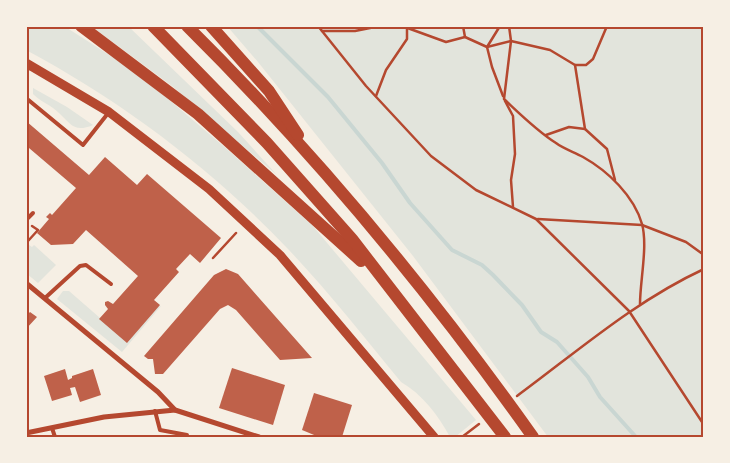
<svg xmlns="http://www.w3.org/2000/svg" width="730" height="463" font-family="'Source Serif 4',serif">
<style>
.green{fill:#e2e4dc}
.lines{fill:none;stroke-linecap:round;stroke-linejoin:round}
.stream{stroke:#c9d6d2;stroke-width:4}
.building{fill:#bf614a}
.path{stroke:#b5482f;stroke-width:2.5}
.service{stroke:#b5482f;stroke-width:4}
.minor{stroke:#b5482f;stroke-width:5}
.tertiary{stroke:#b5482f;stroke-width:9}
.trunk{stroke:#b5482f;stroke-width:12}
.neatline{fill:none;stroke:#b5482f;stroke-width:2}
</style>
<rect width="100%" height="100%" fill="#f6efe4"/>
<g class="green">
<path d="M26 26H64L114 58 167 98 228 150 312 225 476 420 455 437H450C438 415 422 394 401 382 364 337 328 291 288 249 212 169 123 102 26 50Z"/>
<polygon points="91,26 128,26 238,132 277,175 172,86"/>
<polygon points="227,26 704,26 704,437 548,437 413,256 258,62"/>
<path d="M33 88 67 107 93 125C74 133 71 124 59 113 51 105 41 102 33 94Z"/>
<polygon points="26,243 32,247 34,245 56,265 38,283 26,273"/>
<polygon points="63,291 69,291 100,318 161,306 122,352 57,299"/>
</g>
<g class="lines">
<polyline class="stream" points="257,26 328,97 382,163 410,203 452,250 482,265 493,275 522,305 541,332 557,342 588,377 600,397 636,437"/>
</g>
<g class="building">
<polygon points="26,121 89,175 105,157 137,185 147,174 221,238 200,263 190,254 176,269 179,272 154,300 160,305 127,343 99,319 108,309 105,305 105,302 108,301 113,304 138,276 86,230 73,244 51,245 37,233 49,219 46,217 50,213 52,215 76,188 29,148 26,152"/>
<polygon points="226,269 238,274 312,358 280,360 236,310 228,305 220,309 163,374 155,374 153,359 148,359 144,356 214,275"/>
<polygon points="30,312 37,317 26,329 26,313 28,314"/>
<polygon points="232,368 285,385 273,425 219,408"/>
<polygon points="65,369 68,380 72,378 72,376 93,369 101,395 80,402 75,387 70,388 72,395 52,401 44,376"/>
<polygon points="314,393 352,405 342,437 319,437 302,430"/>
</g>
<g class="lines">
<g class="path">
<polyline points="318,26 366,86 431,156 476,190 536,219 629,311 704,425"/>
<polyline points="402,26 446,42 465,37 487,47 511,41 550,50 575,65 586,65 593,59 607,26"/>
<polyline points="463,26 465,37"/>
<polyline points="500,26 487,47 492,67 503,96"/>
<path d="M509 26 511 41 504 99C520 114 537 131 556 143 564 149 574 152 583 157 608 171 634 196 642 224 648 246 640 281 640 304"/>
<polyline points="322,31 355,31 380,26"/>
<polyline points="575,65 585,129"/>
<polyline points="376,96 386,70 407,39 407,28"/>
<polyline points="505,101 513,116 515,154 511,180 513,207"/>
<polyline points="546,135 569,127 585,129 607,149 615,180"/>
<polyline points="538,219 642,225 686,242 704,255"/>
<polyline points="28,241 38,230 32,226"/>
<polyline points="213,258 236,233"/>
<path d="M517 396C578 351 635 301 704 269"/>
<polyline points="462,437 479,424"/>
</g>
<g class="service">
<polyline points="26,72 30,65"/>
<polyline points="26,98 83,145 109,112"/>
<polyline points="26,220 33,213"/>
<polyline points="45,298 80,266 86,265 111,284"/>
<polyline points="155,411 160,430 187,435"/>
<polyline points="52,428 55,437"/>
</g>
<g class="minor">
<polyline points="26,283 158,392 175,410 259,437"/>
<polyline points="26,433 104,417 175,410"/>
</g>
<polyline class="tertiary" points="26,63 109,112 209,189 280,255 434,437"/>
<g class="trunk">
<polyline points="81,26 198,114 361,261"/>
<polyline points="153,26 267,143 352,239 505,437"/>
<path d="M187 26C314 152 430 292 533 437"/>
<polyline points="211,26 269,91 298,135"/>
</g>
</g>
<rect width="730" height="463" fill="none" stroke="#f6efe4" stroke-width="55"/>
<rect x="28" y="28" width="674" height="408" class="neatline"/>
</svg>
